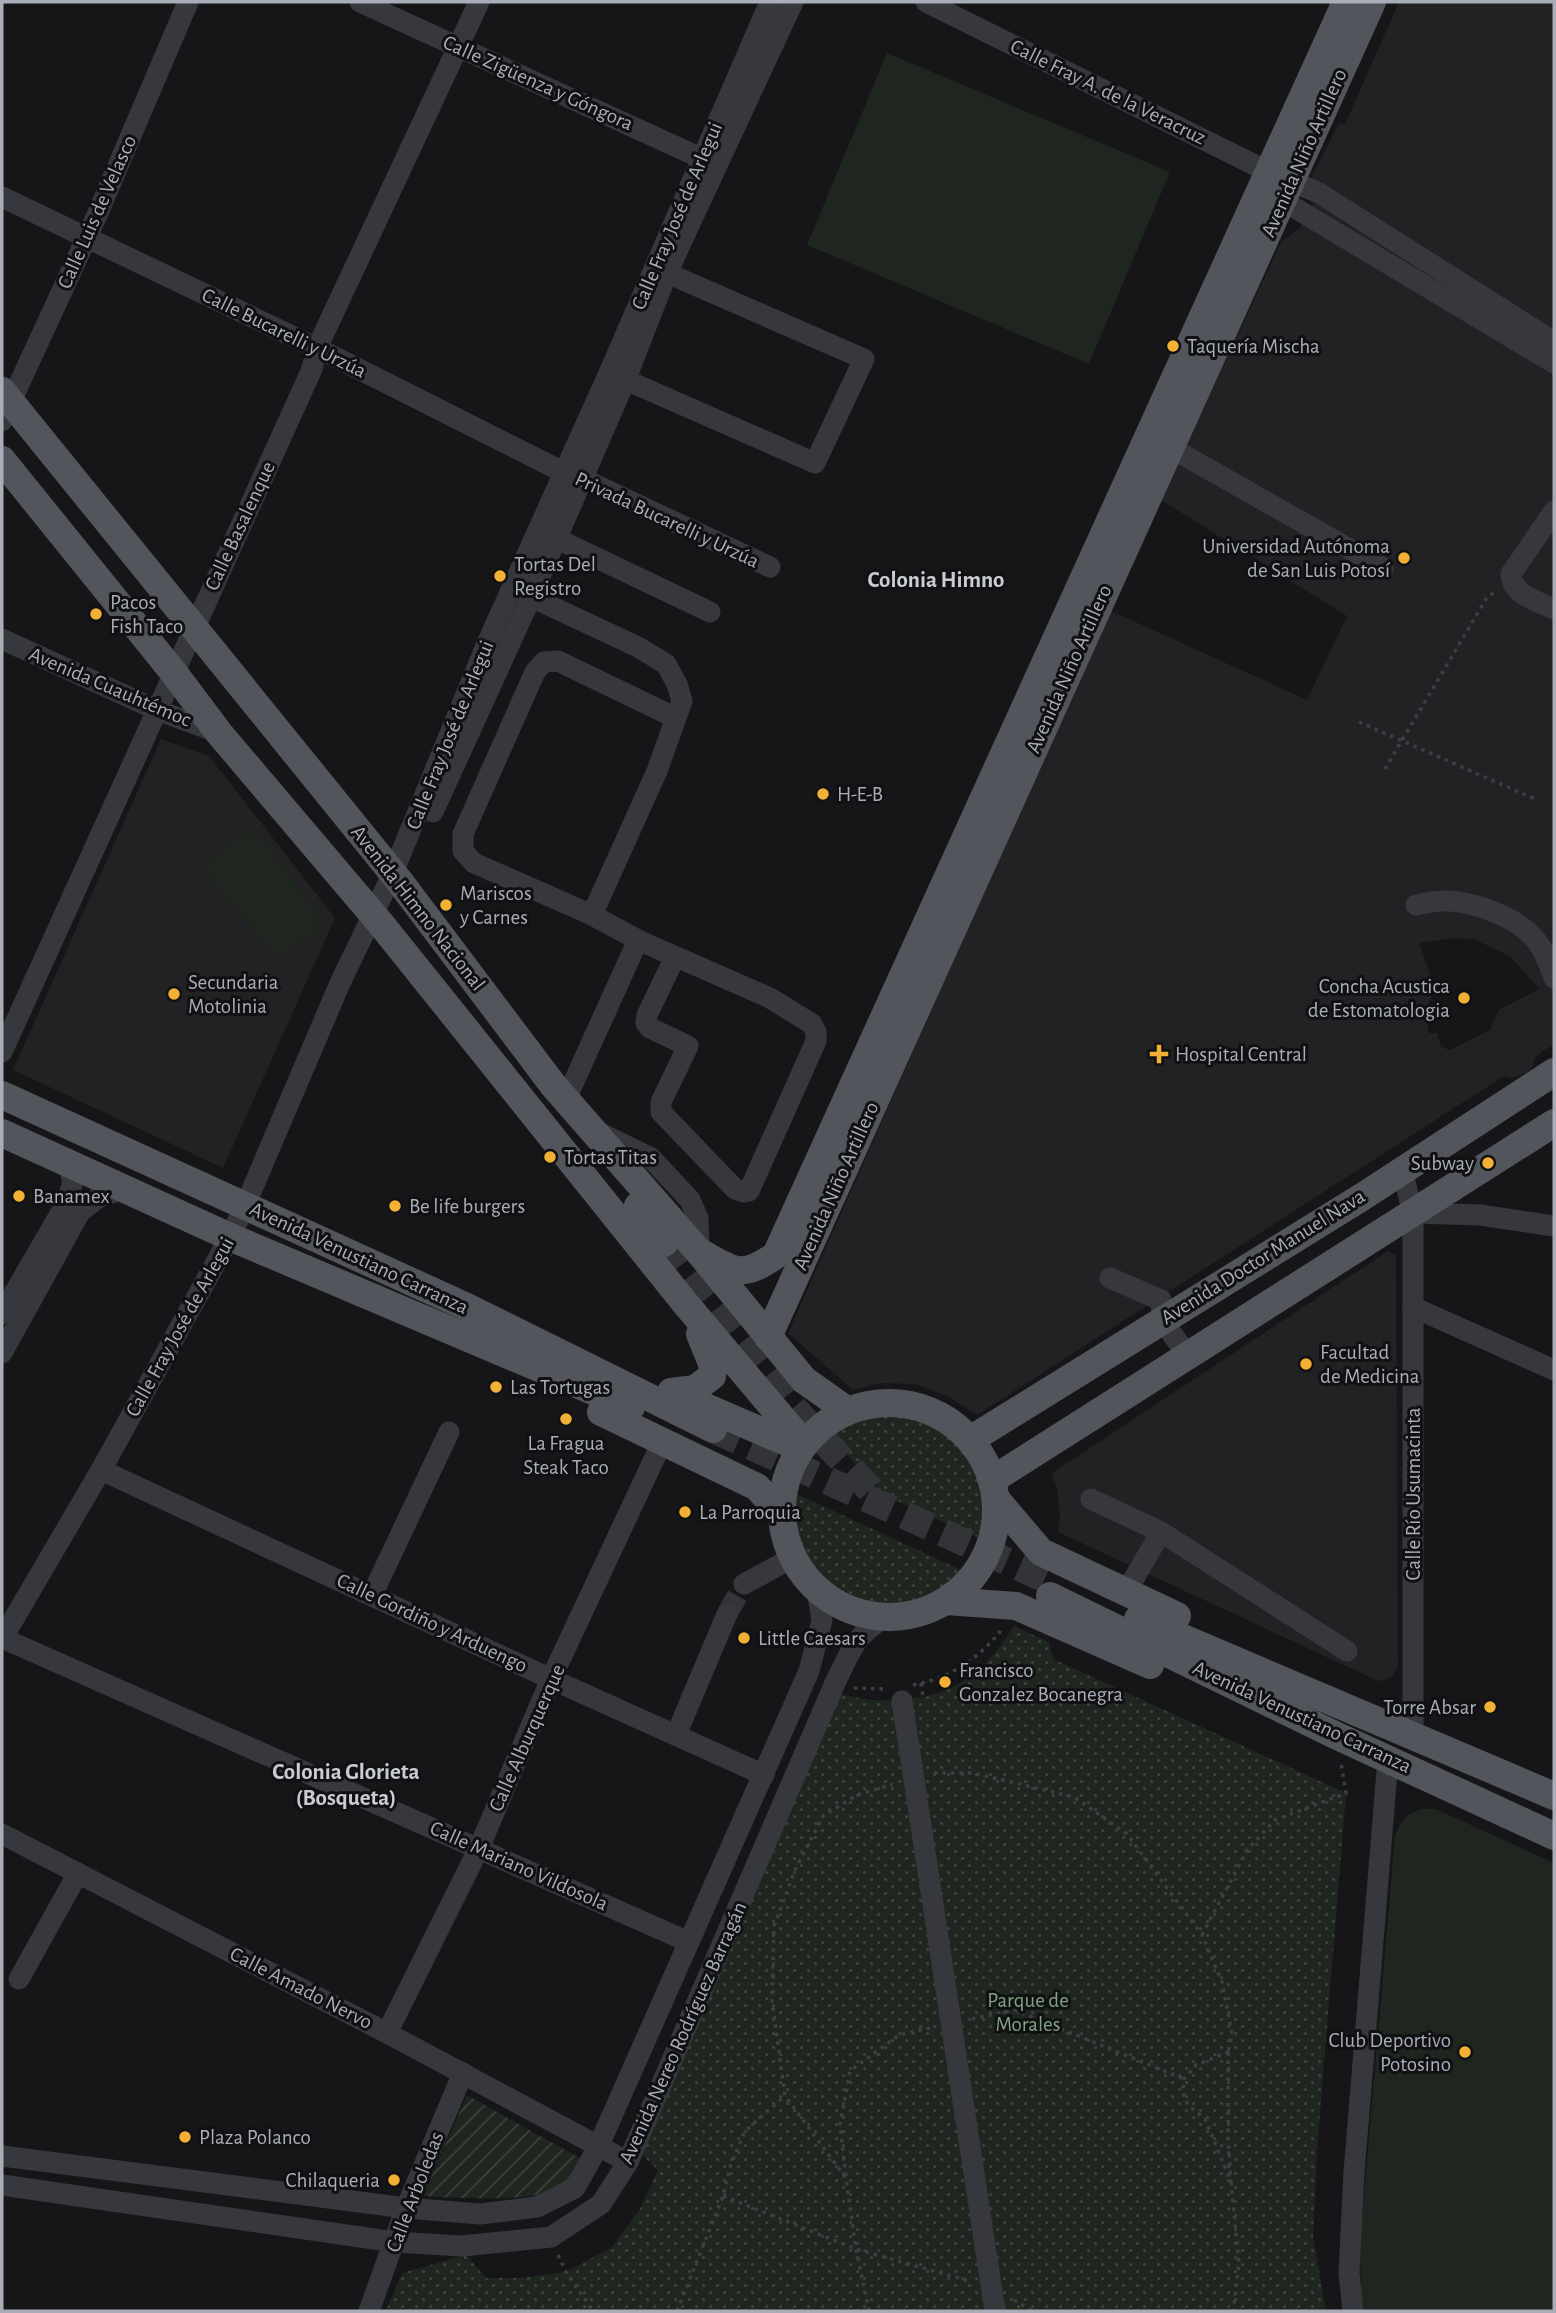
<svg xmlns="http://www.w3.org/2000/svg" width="1556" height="2313" font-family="'Alegreya Sans',sans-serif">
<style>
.built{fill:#222225;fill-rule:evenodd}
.grass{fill:url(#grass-dots)}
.garden{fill:url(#garden-furrows)}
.pitch{fill:#1e261f}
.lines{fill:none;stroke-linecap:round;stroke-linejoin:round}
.minor-tunnel{stroke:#333438;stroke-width:21;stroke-dasharray:21 10;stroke-linecap:butt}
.major-tunnel{stroke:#333438;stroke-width:28;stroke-dasharray:28 14;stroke-linecap:butt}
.path{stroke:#3d3f44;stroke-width:3.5;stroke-dasharray:3.5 5;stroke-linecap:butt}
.minor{stroke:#37383d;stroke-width:21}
.major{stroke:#53555c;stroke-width:28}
.poi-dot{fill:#f2b134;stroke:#111113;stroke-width:2.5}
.labels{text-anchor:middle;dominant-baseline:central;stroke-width:6;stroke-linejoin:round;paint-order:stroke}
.street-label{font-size:21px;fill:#a8adb8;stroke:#111113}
.poi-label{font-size:21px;fill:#a8adb8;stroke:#111113;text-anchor:start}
.park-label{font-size:21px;fill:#7fa381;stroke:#111113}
.neighbourhood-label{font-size:23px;font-weight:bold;fill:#c9ccd4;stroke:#111113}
</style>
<defs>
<pattern id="grass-dots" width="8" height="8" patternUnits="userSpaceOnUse" patternTransform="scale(1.75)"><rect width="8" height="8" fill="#1e261f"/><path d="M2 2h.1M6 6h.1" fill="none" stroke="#3c433d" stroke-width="1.8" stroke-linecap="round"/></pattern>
<pattern id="garden-furrows" width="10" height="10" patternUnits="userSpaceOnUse" patternTransform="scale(1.75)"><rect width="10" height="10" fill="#1e261f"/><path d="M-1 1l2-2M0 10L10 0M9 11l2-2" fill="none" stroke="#3c433d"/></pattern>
</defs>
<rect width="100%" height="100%" fill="#161618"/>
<g class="built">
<path d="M1399 2H1554V1044L1535 1057 1533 1066 1527 1072 1512 1078 1504 1076 977 1415 947 1396 915 1384 880 1383 853 1390 788 1333 1109 610 1307 700 1347 616 1161 500 1281 242 1300 228 1319 193 1311 178 1339 123 1345 124ZM1455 938 1474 939 1511 957 1539 989 1499 1010 1490 1030 1450 1050 1441 1047 1437 1033H1428V1003L1436 991 1419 943Z"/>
<polygon points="161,739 209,756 335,918 223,1168 13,1070"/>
<polygon points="1388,1251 1396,1255 1398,1667 1393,1675 1384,1681 1376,1680 1058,1532 1060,1515 1057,1490 1052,1473"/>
</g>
<g class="grass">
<path d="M882 1414C901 1416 917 1418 935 1426 972 1445 999 1499 977 1537L886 1496 828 1435 852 1420Z"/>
<path d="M797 1494 961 1570C955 1585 938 1592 923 1597 912 1600 897 1607 886 1607 840 1606 793 1562 793 1515 793 1508 795 1500 797 1494Z"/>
<path d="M1014 1626 1049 1642 1053 1659 1346 1793 1317 2150 1313 2237 1326 2311H386L402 2273 466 2255 486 2278H521L566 2272 612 2247 640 2209 658 2170 642 2155 841 1694C891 1708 951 1701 988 1661 998 1650 1006 1638 1014 1626Z"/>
</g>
<path class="garden" d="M467 2095 583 2160C580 2166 578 2174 573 2180 552 2205 454 2198 423 2196Z"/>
<g class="pitch">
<polygon points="887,53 1170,172 1089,364 807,245"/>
<polygon points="249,829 252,834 259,835 320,916 318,931 283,955 269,950 207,874 208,871 204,867"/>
<path d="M1423 1809H1436L1554 1863V2311H1361L1360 2241 1395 1836C1401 1820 1406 1813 1423 1809Z"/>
</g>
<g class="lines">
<polyline class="minor-tunnel" points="727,1614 744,1584"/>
<g class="major-tunnel">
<polyline points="664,1243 793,1408 878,1498"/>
<polyline points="713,1429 1057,1584"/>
</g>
<g class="path">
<polyline points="1359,722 1535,799"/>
<polyline points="1385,769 1486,599 1494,592"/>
<polyline points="921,1683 923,1697"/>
<path d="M913 1685C950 1678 979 1659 1002 1629"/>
<polyline points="854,1688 885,1689"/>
<polyline points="934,1773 973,1773 1074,1797 1127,1834 1202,1935 1222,1982 1232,2034 1228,2052"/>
<polyline points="1202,1935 1247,1850 1275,1820 1346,1793 1341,1763"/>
<polyline points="972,2019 1015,2010 1184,2079"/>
<polygon points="1228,2052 1228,2136 1231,2182 1205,2119 1189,2106 1184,2098 1183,2089 1184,2079 1196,2065"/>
<polyline points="846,2176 840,2125 850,2071 899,2035 933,2027"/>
<polyline points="1231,2182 1239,2264 1233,2311"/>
<polyline points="723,2196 856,2249 969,2281"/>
<polyline points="558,2255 566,2272 593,2311"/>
<polyline points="1014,2300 1032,2311"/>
<polyline points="677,2311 723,2196 731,2164 745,2131 785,2096"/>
<polyline points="869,2311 856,2249 846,2178 785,2096 772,2000 774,1926 795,1870 823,1816 857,1795 893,1784"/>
</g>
<g class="minor">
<polyline points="360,2 714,164"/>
<polyline points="926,2 1269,172 1319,193 1554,342"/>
<polyline points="1270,193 1554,363"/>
<polyline points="2,197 317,348 565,473 581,478 770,567"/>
<polyline points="612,374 815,463 864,359 667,273"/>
<polyline points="2,421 97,215 188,2"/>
<polyline points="1157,440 1383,568"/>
<path d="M1554 511 1511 574C1512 595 1537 601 1554 609"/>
<polyline points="555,538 710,612"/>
<polyline points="531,597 638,647 666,664 677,684 682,701 657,771 592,915 474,863 463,851 463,834 535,672 544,662 558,661 676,718"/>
<polyline points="2,639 157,710 219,733"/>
<polyline points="433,812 531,597 625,381 667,273 793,2"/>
<path d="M1416 905C1425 903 1435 901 1444 901 1471 900 1516 917 1534 938 1544 949 1549 964 1554 978"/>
<polyline points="592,915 638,940"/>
<polyline points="2,1052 312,369 317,348 479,2"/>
<polyline points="566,1099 638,940 770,998 812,1024 816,1032 816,1041 749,1191 744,1192 735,1189 661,1112 661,1102 688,1046 650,1028 646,1023 647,1015 675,957"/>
<polyline points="596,1131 651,1158 690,1200 698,1218 699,1252"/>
<polyline points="1402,1170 1413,1213 1413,1736"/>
<polyline points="1413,1213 1480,1215 1554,1226"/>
<polyline points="1110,1278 1161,1300 1162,1320 1188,1356"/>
<polyline points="1413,1307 1554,1370"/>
<polyline points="2,1314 67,1202 73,1181 67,1162"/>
<polyline points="2,1353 80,1212 99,1197 124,1189"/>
<polyline points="101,1470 551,1679 764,1775"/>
<polyline points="1091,1499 1161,1532 1126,1592"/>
<polyline points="1161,1532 1347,1651"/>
<polyline points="744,1584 794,1557"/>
<polyline points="372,1595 449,1432"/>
<polyline points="2,1638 689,1942"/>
<polyline points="2,1639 101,1470 230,1237 245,1206 340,983 392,875 488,641 609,373 770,2"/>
<polyline points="902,1701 995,2311"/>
<polyline points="676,1735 727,1614"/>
<polyline points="2,1834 387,2033 628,2162"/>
<polyline points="19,1979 78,1873"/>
<polyline points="387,2033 479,1848 551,1679 663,1440"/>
<polyline points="2,2156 406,2208 480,2214 537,2207 575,2188 599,2145 809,1671 822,1620 817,1591"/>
<path d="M2 2185 395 2242 462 2246 551 2237 601 2204 628 2162 835 1683C851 1651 854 1635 886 1617"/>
<polyline points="369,2311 406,2208 463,2073"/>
<polyline points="1353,2311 1349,2273 1354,2172 1388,1759"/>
</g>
<g class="major">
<polyline points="2,391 400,882 553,1085 699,1252 804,1380 848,1411"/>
<polyline points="2,460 174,673 219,733 381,924 685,1303 804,1444"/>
<polyline points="2,1095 469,1308 713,1429"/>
<polyline points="2,1133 230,1237 631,1407"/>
<polyline points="638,1206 664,1243"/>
<path d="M699 1252C735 1271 740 1280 776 1255L1346 2"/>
<polyline points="768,1337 1372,2"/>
<polyline points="671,1392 695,1389 712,1376 713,1366 700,1334"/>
<polyline points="694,1402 800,1448"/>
<circle cx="889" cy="1510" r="107"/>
<polyline points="601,1412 757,1487 782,1515"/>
<polyline points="970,1440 1362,1197 1554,1072"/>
<polyline points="992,1480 1554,1123"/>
<polyline points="996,1499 1041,1552 1177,1616"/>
<polyline points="1050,1596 1335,1735 1554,1836"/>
<polyline points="946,1601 1016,1606 1150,1665"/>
<polyline points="1138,1619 1554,1796"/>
</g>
</g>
<g class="poi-dot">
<circle cx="1173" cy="346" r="7"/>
<circle cx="1404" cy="558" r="7"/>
<circle cx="500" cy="576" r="7"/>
<circle cx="96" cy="614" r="7"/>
<circle cx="823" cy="794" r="7"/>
<circle cx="446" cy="905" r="7"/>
<circle cx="174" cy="994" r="7"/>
<circle cx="1464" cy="998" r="7"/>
<path d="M1155.5 1043.5h7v7h7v7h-7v7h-7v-7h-7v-7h7z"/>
<circle cx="550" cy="1157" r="7"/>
<circle cx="1488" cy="1163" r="7"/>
<circle cx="19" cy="1196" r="7"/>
<circle cx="395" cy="1206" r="7"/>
<circle cx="1306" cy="1364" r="7"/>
<circle cx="496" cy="1387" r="7"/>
<circle cx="566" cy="1419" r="7"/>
<circle cx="685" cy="1512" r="7"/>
<circle cx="744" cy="1638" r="7"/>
<circle cx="945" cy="1682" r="7"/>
<circle cx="1490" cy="1707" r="7"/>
<circle cx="1465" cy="2052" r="7"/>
<circle cx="185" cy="2137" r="7"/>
<circle cx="394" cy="2180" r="7"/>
</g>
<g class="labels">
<g class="street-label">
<text transform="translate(538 83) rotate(24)">Calle Zigüenza y Góngora</text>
<text transform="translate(1108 92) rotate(26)">Calle Fray A. de la Veracruz</text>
<text transform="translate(1304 153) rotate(-66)">Avenida Niño Artillero</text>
<text transform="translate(97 212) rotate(-66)">Calle Luis de Velasco</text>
<text transform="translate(677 216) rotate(-67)">Calle Fray José de Arlegui</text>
<text transform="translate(284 333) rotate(26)">Calle Bucarelli y Urzúa</text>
<text transform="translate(667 520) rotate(25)">Privada Bucarelli y Urzúa</text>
<text transform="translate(240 526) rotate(-65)">Calle Basalenque</text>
<text transform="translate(1069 669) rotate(-66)">Avenida Niño Artillero</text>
<text transform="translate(110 687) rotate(23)">Avenida Cuauhtémoc</text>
<text transform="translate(450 735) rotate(-68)">Calle Fray José de Arlegui</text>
<text transform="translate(418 908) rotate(52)">Avenida Himno Nacional</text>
<text transform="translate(836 1186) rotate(-66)">Avenida Niño Artillero</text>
<text transform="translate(1263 1257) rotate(-32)">Avenida Doctor Manuel Nava</text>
<text transform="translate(359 1258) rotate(25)">Avenida Venustiano Carranza</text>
<text transform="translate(180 1327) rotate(-61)">Calle Fray José de Arlegui</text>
<text transform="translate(1413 1494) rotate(-90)">Calle Río Usumacinta</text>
<text transform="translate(432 1623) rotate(25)">Calle Gordiño y Arduengo</text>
<text transform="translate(1302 1717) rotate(25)">Avenida Venustiano Carranza</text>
<text transform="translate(527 1738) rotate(-66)">Calle Alburquerque</text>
<text transform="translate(519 1866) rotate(24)">Calle Mariano Vildosola</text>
<text transform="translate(301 1988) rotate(27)">Calle Amado Nervo</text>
<text transform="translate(683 2033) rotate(-66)">Avenida Nereo Rodríguez Barragán</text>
<text transform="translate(415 2192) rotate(-69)">Calle Arboledas</text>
</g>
<g class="poi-label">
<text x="1187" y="346">Taquería Mischa</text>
<text x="1390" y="546" text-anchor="end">Universidad Autónoma<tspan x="1390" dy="24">de San Luis Potosí</tspan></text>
<text x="514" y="564">Tortas Del<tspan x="514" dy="24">Registro</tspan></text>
<text x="110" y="602">Pacos<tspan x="110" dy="24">Fish Taco</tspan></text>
<text x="837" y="794">H-E-B</text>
<text x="460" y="893">Mariscos<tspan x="460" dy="24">y Carnes</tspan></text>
<text x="188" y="982">Secundaria<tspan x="188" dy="24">Motolinia</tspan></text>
<text x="1450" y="986" text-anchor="end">Concha Acustica<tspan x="1450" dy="24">de Estomatologia</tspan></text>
<text x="1175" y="1054">Hospital Central</text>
<text x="564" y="1157">Tortas Titas</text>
<text x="1474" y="1163" text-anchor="end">Subway</text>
<text x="33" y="1196">Banamex</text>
<text x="409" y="1206">Be life burgers</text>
<text x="1320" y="1352">Facultad<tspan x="1320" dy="24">de Medicina</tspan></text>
<text x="510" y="1387">Las Tortugas</text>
<text x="566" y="1443" text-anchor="middle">La Fragua<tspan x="566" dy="24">Steak Taco</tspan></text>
<text x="699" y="1512">La Parroquia</text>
<text x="758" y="1638">Little Caesars</text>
<text x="959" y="1670">Francisco<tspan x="959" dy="24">Gonzalez Bocanegra</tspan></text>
<text x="1476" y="1707" text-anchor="end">Torre Absar</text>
<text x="1451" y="2040" text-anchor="end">Club Deportivo<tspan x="1451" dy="24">Potosino</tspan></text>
<text x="199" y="2137">Plaza Polanco</text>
<text x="380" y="2180" text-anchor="end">Chilaqueria</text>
</g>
<g class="park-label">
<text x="1028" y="2000">Parque de<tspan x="1028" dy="24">Morales</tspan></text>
</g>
<g class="neighbourhood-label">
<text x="936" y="580">Colonia Himno</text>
<text x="346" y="1772">Colonia Glorieta<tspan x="346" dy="26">(Bosqueta)</tspan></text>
</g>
</g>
<rect width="1556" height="2313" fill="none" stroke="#a8adb8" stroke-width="7"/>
</svg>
